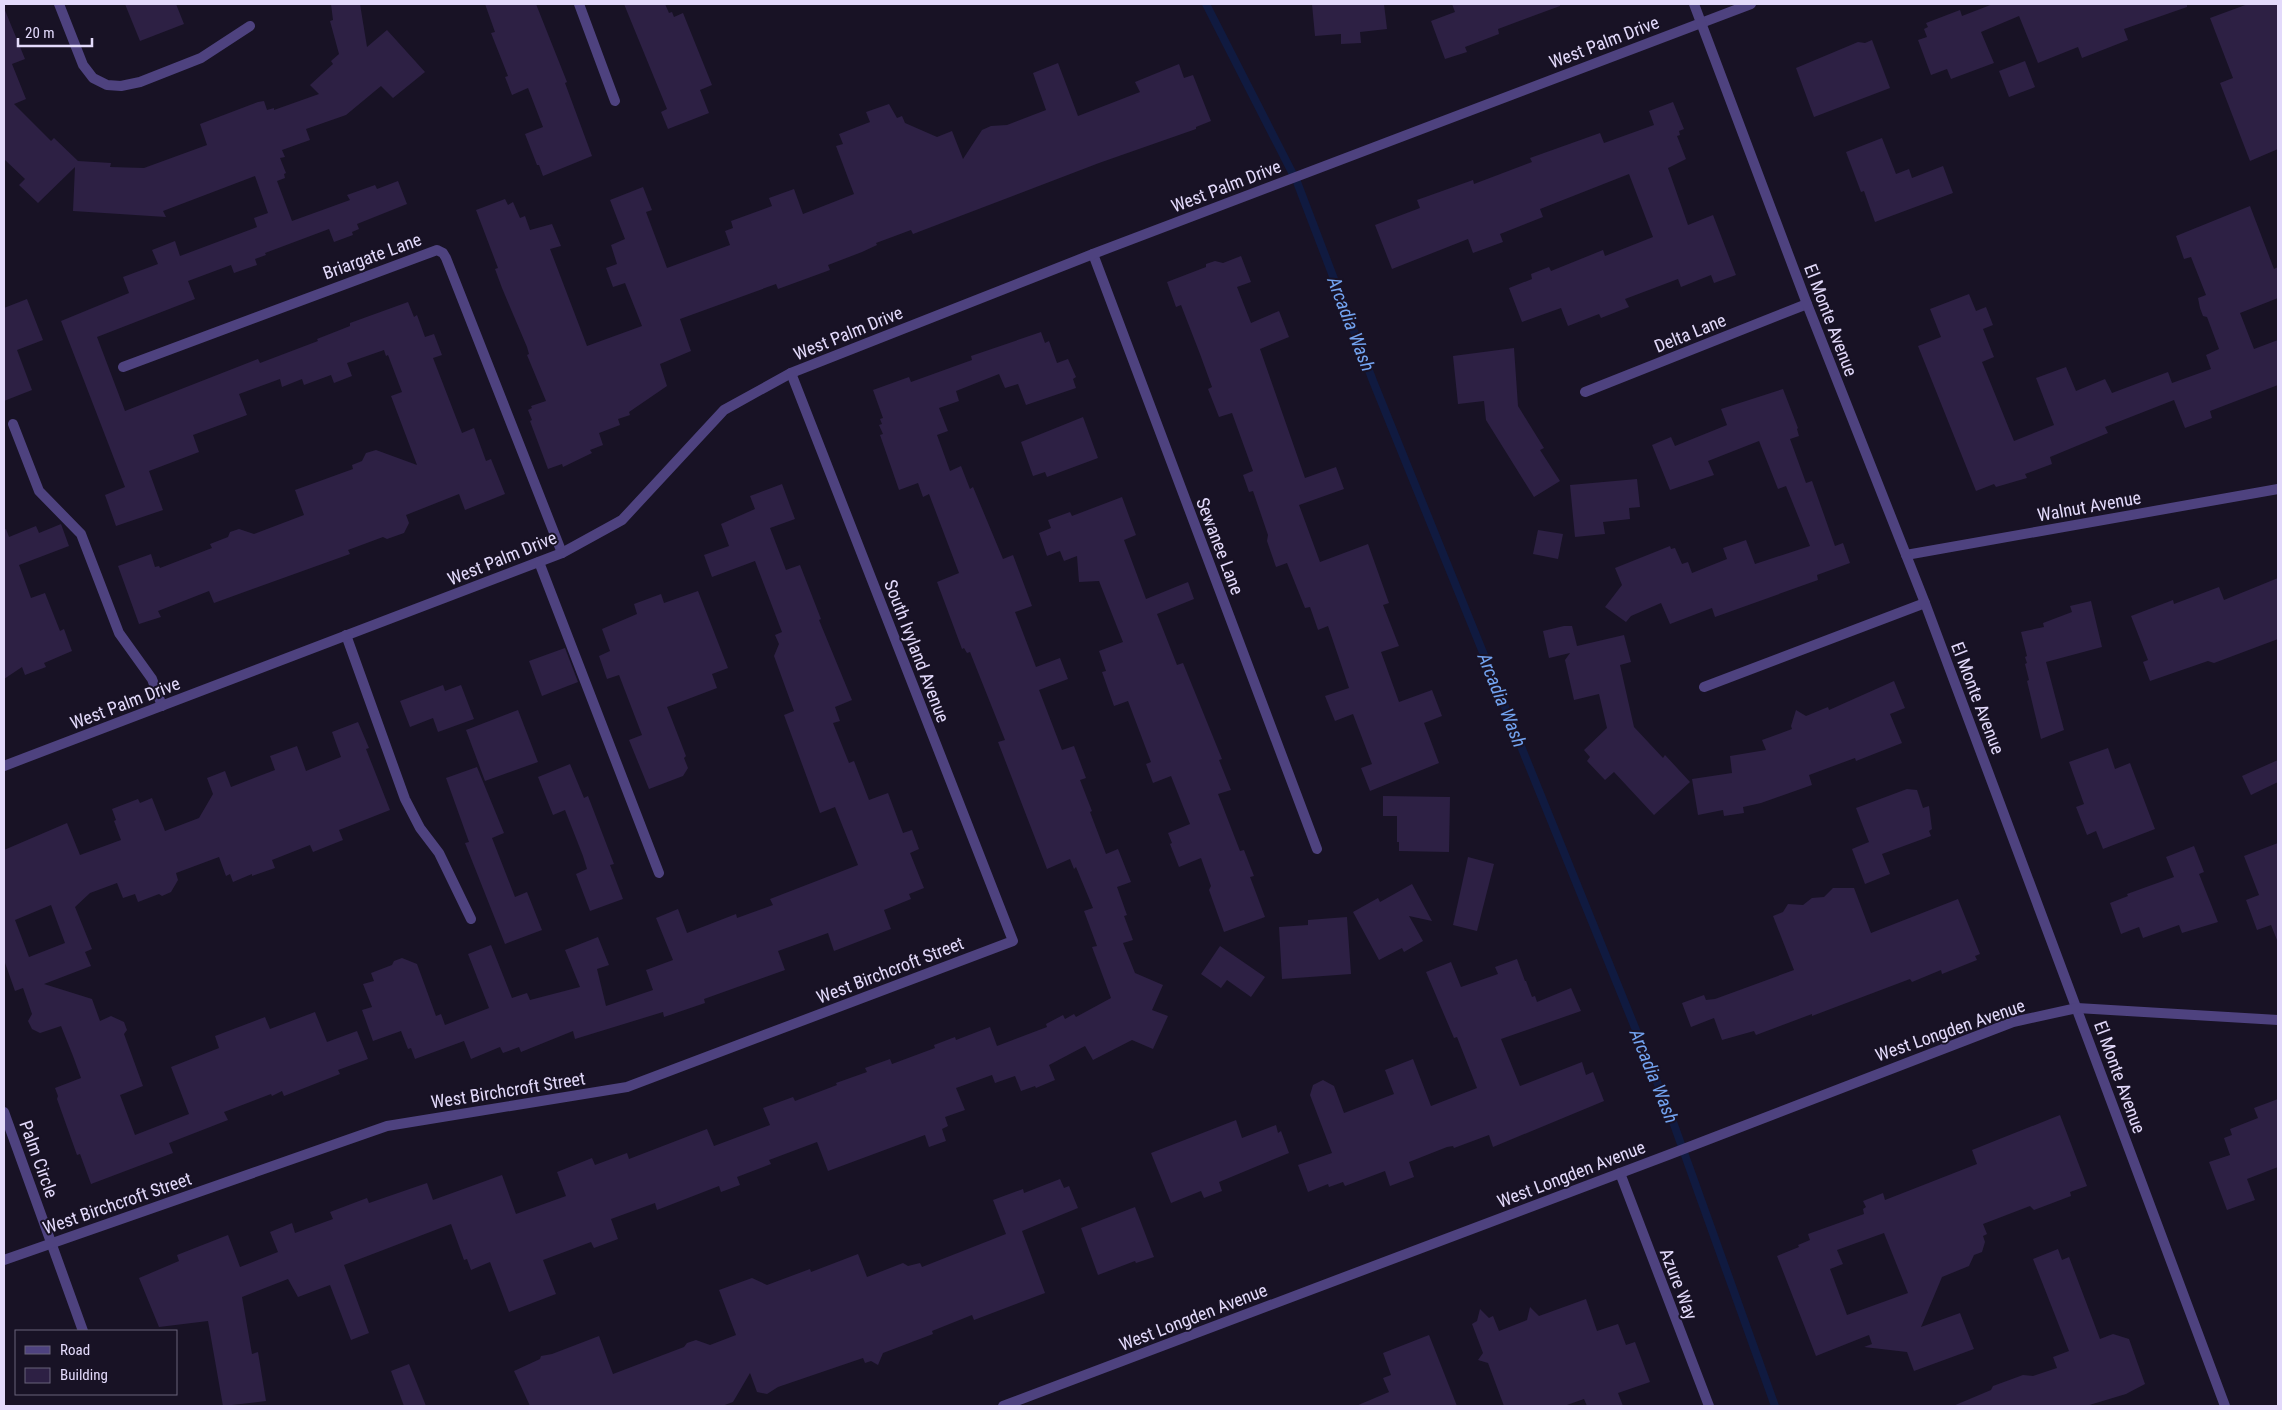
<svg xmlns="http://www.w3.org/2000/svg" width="2282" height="1410" font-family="'Roboto Condensed',sans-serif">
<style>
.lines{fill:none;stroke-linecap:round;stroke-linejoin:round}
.stream{stroke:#101a40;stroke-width:8}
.building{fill:#2d2044;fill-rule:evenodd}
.service{stroke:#4e427f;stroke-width:10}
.minor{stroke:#4e427f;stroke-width:10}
.tertiary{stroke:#4e427f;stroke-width:10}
.labels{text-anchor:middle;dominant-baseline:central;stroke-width:4;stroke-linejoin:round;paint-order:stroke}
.street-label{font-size:18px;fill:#e3dafb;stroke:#181225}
.water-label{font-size:19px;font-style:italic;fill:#73a3f0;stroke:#181225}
</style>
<rect width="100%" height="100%" fill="#181225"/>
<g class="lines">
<polyline class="stream" points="1206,4 1297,182 1373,381 1672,1119 1775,1406"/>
</g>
<g class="building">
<polygon points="125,4 176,4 184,24 140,41"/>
<polygon points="331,4 360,4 367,47 387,30 425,72 393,98 381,86 346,115 306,129 310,140 282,150 285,157 280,158 286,173 284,174 285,178 277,181 292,221 350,200 347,195 375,185 377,189 398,181 407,204 357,224 359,229 352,232 353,235 334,242 329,229 265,253 266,255 255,259 257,265 234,273 231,265 188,281 195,299 97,337 125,411 258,359 260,363 318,341 317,339 350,326 350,323 408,302 414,317 417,315 425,337 434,334 442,355 433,358 462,433 474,428 486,461 491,459 505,494 465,510 459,494 406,515 409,523 404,533 387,539 383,537 348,550 350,554 214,603 209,591 158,611 161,617 139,624 118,566 151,554 155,567 159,566 160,568 212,548 210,544 228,537 230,532 239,529 254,534 304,515 295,490 353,469 352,465 362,461 366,453 376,450 417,465 391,396 402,392 388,355 386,356 384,350 347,363 352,376 334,383 331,375 304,385 302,379 282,387 280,379 239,394 247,415 193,435 199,452 149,471 163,510 116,526 105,495 125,487 61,321 129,293 123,277 158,264 152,250 175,241 180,256 257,227 254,218 268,213 255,176 163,211 166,217 73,211 75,167 38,203 19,185 25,179 4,159 4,8 25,59 12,64 26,99 14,104 51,141 54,138 78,161 111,163 110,167 144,168 207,145 200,124 258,102 264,101 267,110 274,108 274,110 319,94 310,85 333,64 331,61 339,54 330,21 333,20"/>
<polygon points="485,4 536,4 567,82 565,83 592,156 543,176 539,165 537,165 525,134 543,127 528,88 512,95 505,77 508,76 491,33 495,32"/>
<polygon points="624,4 665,4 669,13 672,12 674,17 683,13 712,85 700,90 709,113 668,129 661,112 667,109"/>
<polygon points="1312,4 1384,4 1387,29 1360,32 1361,43 1341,44 1341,34 1315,36"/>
<polygon points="1452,4 1560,4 1560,6 1498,29 1499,34 1465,47 1467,52 1445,59 1431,21 1455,12"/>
<polygon points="1993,4 2187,4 2187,7 2124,29 2128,40 2082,58 2078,47 2038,63 2019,16 1981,32 1994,63 1951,79 1947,69 1931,75 1918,40 1927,37 1924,29 1928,27 1926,23 1960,10 1962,16"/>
<polygon points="2248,4 2278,4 2278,149 2250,161 2220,83 2233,78 2210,18"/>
<polygon points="1872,40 1890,88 1814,117 1796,68 1858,42 1865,43"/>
<polygon points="2025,61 2035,87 2009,97 1999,71"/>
<polygon points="1058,63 1078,116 1140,92 1135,82 1179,64 1184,78 1193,75 1211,121 1196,127 1196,129 1099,163 913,234 911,230 876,243 877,245 862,252 828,265 830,270 778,289 776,284 680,319 691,351 660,364 667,386 629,412 630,415 618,419 620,425 599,433 603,445 590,450 592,453 563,467 562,464 548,469 530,421 532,420 528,410 532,408 531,406 546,401 527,355 529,354 527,347 502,288 495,269 498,268 476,210 505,199 508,205 513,202 520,218 525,216 530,230 552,224 561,246 550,249 587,346 642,326 625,283 613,287 606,268 617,264 611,245 625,239 610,200 643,187 652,210 646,212 667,268 730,245 725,231 733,228 731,221 772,206 769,198 794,189 803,214 854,194 836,146 843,144 839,134 870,122 866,112 889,104 897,118 902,116 905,123 937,137 952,131 963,159 982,130 991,126 1007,125 1046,110 1033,73"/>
<polygon points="1673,102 1684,129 1679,131 1680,135 1677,136 1686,159 1668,168 1688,225 1713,215 1736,275 1714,283 1711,275 1681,287 1678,279 1625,299 1629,307 1601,318 1599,314 1568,326 1561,308 1522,322 1509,288 1532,279 1531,274 1549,267 1551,271 1603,250 1605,256 1653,237 1629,174 1540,209 1543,217 1500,234 1503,242 1473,253 1468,239 1392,269 1375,225 1420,208 1417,200 1473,180 1474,184 1532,162 1530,158 1600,133 1604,143 1654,125 1649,111"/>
<polygon points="1882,138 1896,174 1909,169 1912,178 1943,166 1953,193 1875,222 1864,191 1861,192 1846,152"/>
<polygon points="2250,206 2274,269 2278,267 2278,298 2240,313 2254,349 2278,340 2278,385 2210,411 2212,418 2185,428 2174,400 2105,427 2108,433 2050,457 2052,464 2025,474 2027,478 1996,487 1994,484 1976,491 1918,346 1941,337 1930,309 1969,294 1976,311 1986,307 1993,325 1983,329 1994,357 1982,362 2014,441 2054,425 2036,378 2066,367 2076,391 2105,379 2112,393 2168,372 2172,383 2211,369 2206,355 2219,349 2207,317 2203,316 2200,308 2198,298 2206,295 2191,257 2184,259 2176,236"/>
<polygon points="1241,256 1251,282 1237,287 1251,323 1279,311 1289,337 1260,349 1305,478 1336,467 1344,489 1299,505 1320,562 1368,544 1389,603 1383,605 1399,646 1381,652 1399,702 1432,690 1442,716 1424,723 1439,763 1370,791 1361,768 1372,764 1353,714 1335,721 1325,696 1349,688 1328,626 1318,630 1310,607 1305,608 1287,563 1276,567 1267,541 1268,535 1253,491 1249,492 1243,475 1253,471 1232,413 1219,417 1208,389 1212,387 1200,354 1181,305 1176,307 1167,282 1206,267 1206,264 1215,261 1223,263"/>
<polygon points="27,299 43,340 17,350 32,390 4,401 4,308"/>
<polygon points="1041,332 1045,343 1049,341 1057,363 1068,359 1076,377 1073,379 1076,388 1026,405 1018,384 1005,388 999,374 956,391 959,401 939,408 948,431 937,435 950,471 961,466 970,489 973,487 1003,559 1013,555 1032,606 1015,612 1036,667 1060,658 1068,679 1039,690 1062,750 1074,746 1086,778 1080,780 1092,811 1090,812 1106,854 1118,849 1131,882 1117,887 1127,915 1124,916 1133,940 1123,943 1135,973 1163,985 1152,1010 1168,1016 1153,1049 1132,1040 1093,1060 1085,1046 1049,1065 1055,1080 1036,1088 1035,1086 1021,1091 1015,1076 995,1083 992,1075 956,1088 965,1110 945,1117 948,1126 942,1129 946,1141 929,1147 925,1135 828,1171 817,1142 769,1160 771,1164 737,1177 740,1185 721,1192 719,1186 657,1210 655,1203 611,1219 618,1239 594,1248 591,1242 543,1260 556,1294 509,1312 490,1262 471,1270 467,1259 464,1260 451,1224 344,1265 369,1333 351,1340 330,1285 298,1297 288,1279 242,1297 252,1354 258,1352 266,1401 223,1406 208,1321 159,1327 139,1278 179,1261 177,1255 228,1235 240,1267 278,1252 270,1232 292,1223 295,1233 333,1219 330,1212 367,1198 369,1203 427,1183 433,1200 502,1175 516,1214 566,1196 557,1172 592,1158 595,1165 627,1153 629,1159 707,1129 714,1146 770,1125 763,1108 793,1097 795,1101 837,1085 836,1083 867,1072 865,1068 890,1059 892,1064 935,1048 934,1045 955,1037 956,1040 990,1027 997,1046 1047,1027 1046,1024 1063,1015 1065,1019 1074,1014 1076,1017 1111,998 1092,947 1097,946 1084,911 1093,908 1076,867 1074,869 1070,859 1047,869 998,742 1005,740 970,652 967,653 964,648 962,649 937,582 959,573 929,494 923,497 918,483 899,490 880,435 883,434 879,425 882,424 880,419 883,418 873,390 909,377 911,382 972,360 971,356"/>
<polygon points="1514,348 1518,406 1544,448 1540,450 1560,481 1534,497 1486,420 1484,401 1458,404 1453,356"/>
<polygon points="1783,389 1798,428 1797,429 1799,436 1790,439 1806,483 1812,481 1835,546 1843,543 1850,563 1817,575 1818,580 1715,617 1712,608 1670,624 1661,603 1631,616 1626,622 1605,607 1622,585 1615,568 1670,546 1671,549 1675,548 1682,564 1688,562 1692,573 1727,559 1723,548 1746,540 1755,564 1810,546 1786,486 1778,489 1759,441 1708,461 1714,475 1670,490 1652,445 1671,437 1675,446 1727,425 1721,409"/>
<polygon points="1083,417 1098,458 1047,477 1045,472 1033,476 1021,442"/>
<polygon points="1637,479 1640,507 1629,508 1630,519 1603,522 1605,534 1575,537 1570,485"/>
<polygon points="782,484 795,519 770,528 786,570 800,565 821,619 819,620 852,700 835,707 840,721 833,723 849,763 854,761 869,800 888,793 903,833 912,830 919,849 910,853 924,888 909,894 911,899 884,910 891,929 834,951 828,933 778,951 785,970 704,999 705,1003 664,1017 663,1012 575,1039 573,1031 521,1052 519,1047 503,1053 500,1047 471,1059 464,1041 415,1059 411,1048 408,1049 401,1031 373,1041 362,1010 372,1007 363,984 374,981 371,973 392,965 394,961 402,958 417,964 436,1016 441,1014 445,1025 489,1008 468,954 491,945 512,998 527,993 530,1000 580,987 565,950 598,937 609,965 597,969 606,1006 653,990 646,970 673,960 656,918 678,909 687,933 736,914 737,918 773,905 770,899 858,865 835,807 820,813 784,715 794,711 774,656 779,644 775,635 782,632 755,561 712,577 704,555 729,546 721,524 755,509 750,496"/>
<polygon points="1122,497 1136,535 1124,540 1146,599 1188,582 1194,599 1157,614 1177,665 1183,663 1222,759 1219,760 1231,790 1218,794 1240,851 1244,850 1254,876 1250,877 1265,917 1224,932 1209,890 1211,886 1201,858 1179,867 1170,844 1172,843 1168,833 1190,824 1171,776 1153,783 1146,764 1151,762 1128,701 1114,706 1102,672 1106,671 1099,651 1123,642 1099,581 1079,582 1077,556 1064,561 1060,551 1047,556 1039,533 1051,528 1048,520 1070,512 1072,516"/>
<polygon points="61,524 69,546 19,565 31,598 45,593 60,631 64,629 72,651 44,663 46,667 25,675 22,667 4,679 4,530 6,529 9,537 36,526 39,533"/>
<polygon points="1538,530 1563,534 1558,559 1533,554"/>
<polygon points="2278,578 2278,639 2214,663 2208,661 2150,681 2143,662 2148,660 2131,616 2173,600 2174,604 2219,587 2224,600"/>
<polygon points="698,591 728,668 712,674 717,688 667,707 686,756 684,758 688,768 683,776 649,789 629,740 642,735 619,675 607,679 599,656 610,651 602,629 637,614 634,604 661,594 664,603"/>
<polygon points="2091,601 2102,647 2046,662 2064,730 2041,739 2027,681 2029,680 2025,664 2027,663 2025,657 2027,656 2021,632 2044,627 2043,623 2072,612 2070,606"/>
<polygon points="1564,626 1572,626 1577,646 1624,635 1631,662 1620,665 1634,727 1663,758 1665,755 1690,782 1654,815 1614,772 1605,780 1587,761 1590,757 1584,750 1607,728 1599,694 1574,700 1565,660 1570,653 1549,658 1543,631"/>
<polygon points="565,648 578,682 542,696 529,661"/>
<polygon points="1894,681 1905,708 1890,714 1902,743 1856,761 1855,758 1809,775 1812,785 1761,803 1743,807 1744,813 1724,816 1723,810 1698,815 1692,779 1732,773 1730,756 1766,750 1762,740 1792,729 1791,726 1796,710 1806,716 1828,707 1829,710"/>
<polygon points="443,685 445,691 461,685 474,719 438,732 433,718 410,727 400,701"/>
<polygon points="518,710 538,762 485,781 466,730"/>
<path d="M358 722 369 748 366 749 390 810 339 830 343 840 313 852 310 845 272 860 275 868 252 876V874L233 882 230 874 226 876 219 857 176 873 178 880 171 892 162 896 159 894 138 902 135 894 123 898 117 883 90 893 75 907 92 949 85 952 91 966 44 984 92 999 100 1021 111 1016 124 1022 127 1030 124 1034 143 1086 120 1095 135 1135 189 1114 171 1067 219 1048 215 1036 265 1017 270 1029 315 1012 327 1042 357 1031 368 1059 338 1070 340 1074 284 1096 282 1091 272 1096 271 1094 224 1112 228 1120 169 1143 173 1153 91 1184 80 1154 77 1155 57 1099 58 1096 55 1088 81 1078 73 1056 61 1026 40 1033 32 1029 28 1021 32 1014 23 988 15 991 4 960V850L67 823 80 855 121 840 114 821 116 820 112 809 138 799 140 803 152 798 165 831 199 818 213 794 207 778 225 771 231 787 275 770 270 756 297 746 306 771 341 757 332 732ZM51 905 65 943 29 957 15 920Z"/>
<polygon points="2108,748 2115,769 2130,763 2155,829 2103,849 2096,831 2087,835 2076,807 2084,804 2069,762"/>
<polygon points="2278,760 2278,782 2251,795 2242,776"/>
<polygon points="570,764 584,798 588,796 614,864 610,865 623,899 590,911 576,874 587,869 583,856 565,810 553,815 538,777"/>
<polygon points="477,767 504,833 492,838 515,897 527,892 542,930 505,944 465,843 469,842 446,778"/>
<polygon points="1907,789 1917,790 1923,808 1929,806 1932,829 1929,831 1931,836 1882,854 1890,874 1865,884 1852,849 1869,842 1856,808"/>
<polygon points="1383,796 1450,797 1449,852 1399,851 1399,842 1397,842 1397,816 1383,816"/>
<polygon points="2278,843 2278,940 2277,940 2271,925 2257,930 2246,900 2259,895 2244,856"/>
<polygon points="2194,846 2204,872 2199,874 2218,922 2182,933 2179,925 2143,938 2139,927 2121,934 2110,903 2128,896 2127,894 2174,877 2166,857"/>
<polygon points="1468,857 1494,864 1477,931 1453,925"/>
<polygon points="1412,884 1432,921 1409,916 1423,941 1404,952 1402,948 1379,960 1353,912 1378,898 1380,902"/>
<polygon points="1833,888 1854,888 1871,933 1958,899 1980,954 1975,956 1977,960 1942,974 1941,970 1912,982 1910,979 1812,1016 1812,1014 1756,1035 1754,1031 1722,1040 1714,1018 1691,1027 1682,1003 1704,995 1706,1000 1715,999 1794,970 1773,916 1783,912 1788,904 1803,905 1812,898 1824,897"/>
<polygon points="1347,917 1351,974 1282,979 1279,927 1308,925 1308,920"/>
<polygon points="1220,946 1265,977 1251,997 1227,980 1221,988 1201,974"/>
<polygon points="1517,959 1525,981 1526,981 1532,997 1535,996 1537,1002 1571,988 1581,1011 1501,1039 1520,1086 1582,1062 1586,1075 1593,1072 1604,1101 1493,1147 1489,1135 1454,1148 1453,1146 1447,1147 1409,1162 1414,1177 1390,1186 1385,1171 1345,1186 1343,1182 1329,1187 1328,1184 1308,1192 1298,1165 1332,1153 1310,1095 1313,1085 1323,1080 1334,1086 1344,1113 1394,1094 1385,1070 1413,1059 1431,1106 1477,1088 1457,1037 1454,1038 1426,972 1451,962 1461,987 1498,974 1495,967"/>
<polygon points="2278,1099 2278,1167 2247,1179 2255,1200 2227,1210 2209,1162 2230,1155 2224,1138 2232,1135 2230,1129 2258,1118 2254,1108"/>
<path d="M2060 1115 2087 1186 2070 1192 2071 1196 2034 1210 2030 1206 1983 1224 1987 1234 1983 1236 1985 1242 1982 1252 1974 1255 1969 1266 1942 1277 1921 1327 1960 1313 1974 1349 1914 1371 1907 1352 1864 1347 1872 1344 1869 1335 1816 1356 1777 1256 1799 1247 1798 1245 1810 1240 1808 1234 1864 1214 1863 1209 1866 1207 1863 1201 1883 1193 1885 1200 1977 1164 1972 1150ZM1884 1233 1908 1293 1847 1315 1830 1269 1843 1264 1837 1250Z"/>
<polygon points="1236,1120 1242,1138 1276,1125 1278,1133 1281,1131 1289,1153 1219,1182 1222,1191 1204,1198 1201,1191 1171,1203 1151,1153"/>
<polygon points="1060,1179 1064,1188 1069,1186 1078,1208 1022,1231 1045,1293 974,1320 972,1315 932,1331 933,1334 883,1353 878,1365 871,1361 865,1363 863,1358 778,1387 767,1394 757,1392 750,1373 733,1402 722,1406 530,1406 514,1371 540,1359 541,1356 552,1354 599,1336 613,1374 684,1347 687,1343 696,1340 710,1345 736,1335 719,1290 752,1278 767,1285 810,1269 811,1272 858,1254 867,1277 903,1263 908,1266 920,1263 922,1267 1006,1234 993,1200 1023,1189 1024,1193"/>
<polygon points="1135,1207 1154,1257 1136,1263 1135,1261 1098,1275 1081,1228"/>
<polygon points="2058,1249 2062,1260 2069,1257 2100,1339 2113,1334 2129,1339 2145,1384 2126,1394 2086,1406 1953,1406 1991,1390 1993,1386 2023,1375 2033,1376 2057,1368 2053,1357 2069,1351 2033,1259"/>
<polygon points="1586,1299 1597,1331 1618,1324 1626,1345 1635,1342 1650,1382 1618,1393 1623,1406 1587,1406 1584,1399 1564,1406 1504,1406 1488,1363 1478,1360 1483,1353 1472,1324 1477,1321 1480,1309 1489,1318 1493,1316 1499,1331 1527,1320 1530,1307 1539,1316"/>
<polygon points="1429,1335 1457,1406 1356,1406 1389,1392 1383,1378 1391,1375 1383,1353"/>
<polygon points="409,1364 426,1406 404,1406 391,1371"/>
</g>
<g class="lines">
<g class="service">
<polyline points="123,367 437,250 443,253 446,258 562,553"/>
<polyline points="13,424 39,491 81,534 119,633 152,679 162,706"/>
<polyline points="539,562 659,873"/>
<polyline points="346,635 405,799 420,828 439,853 471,919"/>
</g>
<g class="minor">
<polyline points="59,4 83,65 93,78 107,85 121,86 140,82 201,58 250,26"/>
<polyline points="579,4 615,101"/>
<polyline points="1093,254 1317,849"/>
<polyline points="1585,392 1807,304"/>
<polyline points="1906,555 2278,489"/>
<polyline points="1704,687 1925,603"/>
<polyline points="4,766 562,553 622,520 724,410 791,373 1093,254 1751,4"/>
<polyline points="4,1112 83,1331"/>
<polyline points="1620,1173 1709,1406"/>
<polyline points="4,1260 387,1126 627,1087 1013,941 791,373"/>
</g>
<g class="tertiary">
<polyline points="1694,4 1807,304 1925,603 2225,1406"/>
<polyline points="1003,1406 1668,1155 2013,1022 2077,1008 2278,1020"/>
</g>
</g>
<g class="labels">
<g class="street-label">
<text transform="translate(1604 42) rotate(-21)">West Palm Drive</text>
<text transform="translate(1226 186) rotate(-21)">West Palm Drive</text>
<text transform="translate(372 256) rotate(-20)">Briargate Lane</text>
<text transform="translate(1831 320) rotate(69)">El Monte Avenue</text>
<text transform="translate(848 333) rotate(-22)">West Palm Drive</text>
<text transform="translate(1690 333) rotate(-22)">Delta Lane</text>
<text transform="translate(2089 506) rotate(-10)">Walnut Avenue</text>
<text transform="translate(1220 546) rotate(69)">Sewanee Lane</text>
<text transform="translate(502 558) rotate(-22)">West Palm Drive</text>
<text transform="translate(917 651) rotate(69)">South Ivyland Avenue</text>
<text transform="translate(1978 698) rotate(69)">El Monte Avenue</text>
<text transform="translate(125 703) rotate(-21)">West Palm Drive</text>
<text transform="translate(890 970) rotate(-21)">West Birchcroft Street</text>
<text transform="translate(1950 1030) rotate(-19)">West Longden Avenue</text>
<text transform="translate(2120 1077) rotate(70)">El Monte Avenue</text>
<text transform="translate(508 1090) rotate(-9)">West Birchcroft Street</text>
<text transform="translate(39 1159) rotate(70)">Palm Circle</text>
<text transform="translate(1571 1174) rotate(-21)">West Longden Avenue</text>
<text transform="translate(117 1203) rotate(-19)">West Birchcroft Street</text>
<text transform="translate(1679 1284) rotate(69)">Azure Way</text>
<text transform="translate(1193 1317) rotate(-21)">West Longden Avenue</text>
</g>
<g class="water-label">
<text transform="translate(1351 324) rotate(69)">Arcadia Wash</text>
<text transform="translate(1502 700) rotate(68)">Arcadia Wash</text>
<text transform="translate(1654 1076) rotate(68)">Arcadia Wash</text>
</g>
</g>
<rect width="2282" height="1410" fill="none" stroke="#e3dafb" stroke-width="10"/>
<rect x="15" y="1330" width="162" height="65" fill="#181225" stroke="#69627b"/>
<rect x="25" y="1346" width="25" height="8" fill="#4e427f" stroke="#69627b"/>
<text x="60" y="1355" font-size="15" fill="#e3dafb">Road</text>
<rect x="25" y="1368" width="25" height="15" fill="#2d2044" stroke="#69627b"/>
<text x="60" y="1380" font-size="15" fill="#e3dafb">Building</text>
<path d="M18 38v8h74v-8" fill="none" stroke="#e3dafb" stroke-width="2.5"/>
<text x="25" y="38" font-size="15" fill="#e3dafb" stroke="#181225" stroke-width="4" paint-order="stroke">20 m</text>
</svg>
